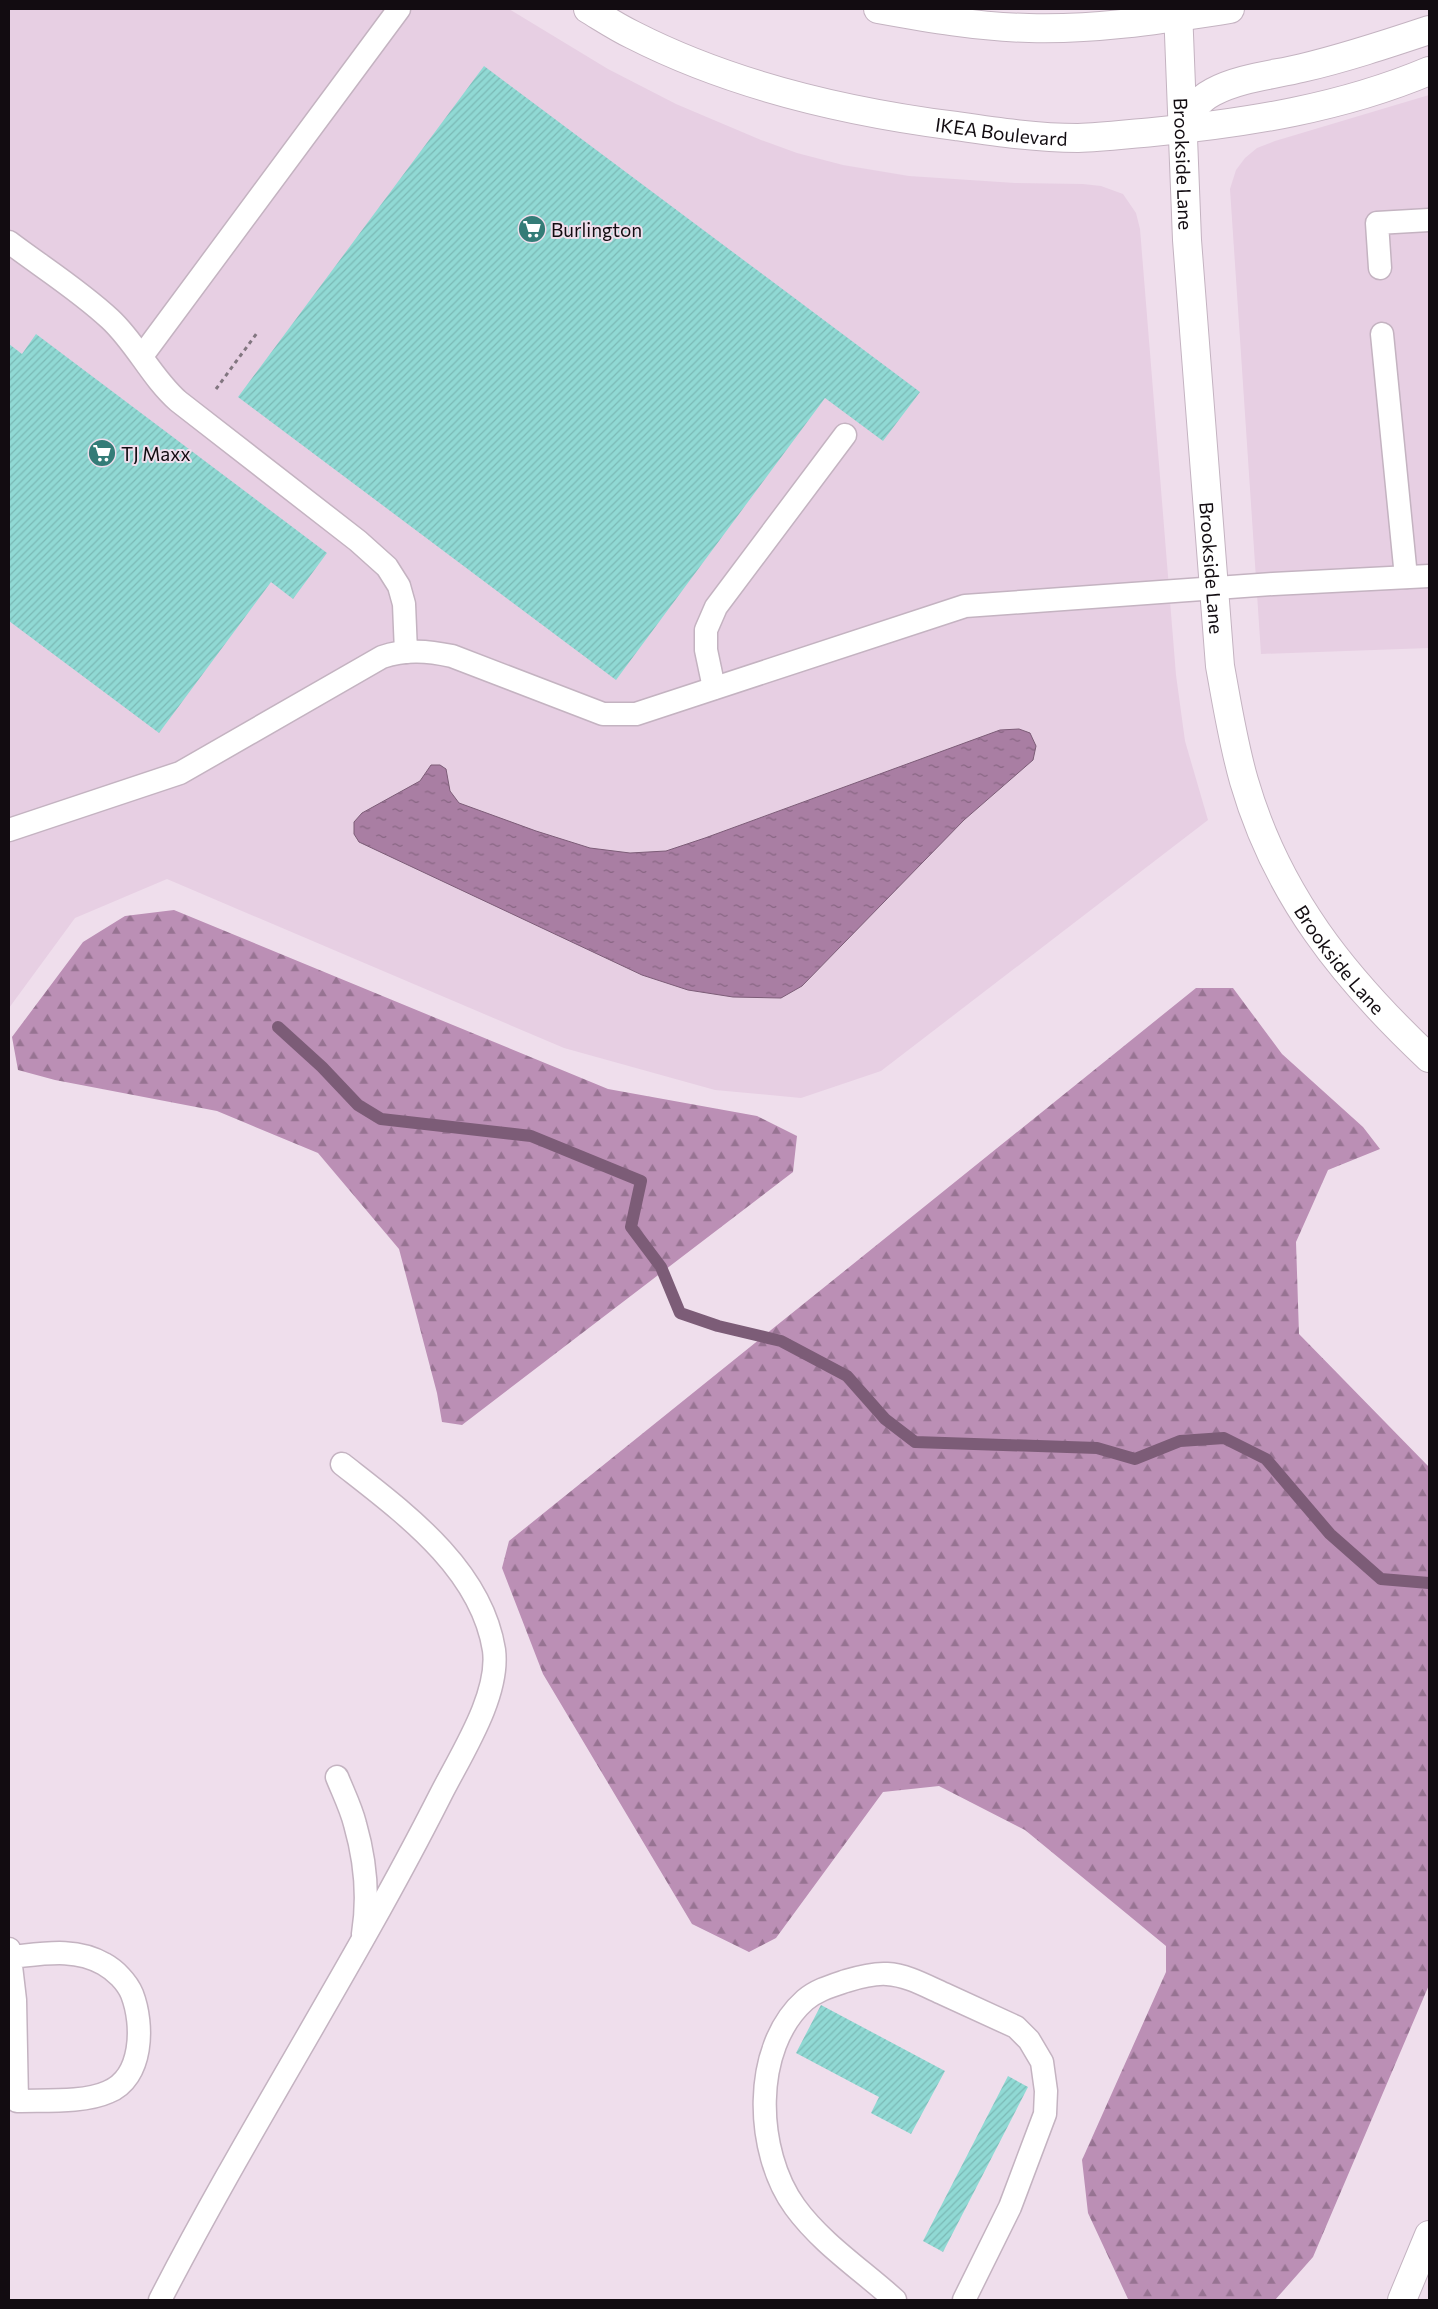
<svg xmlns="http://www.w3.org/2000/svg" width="1438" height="2309" font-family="Commissioner,sans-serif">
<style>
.built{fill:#e7cfe3}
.forest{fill:url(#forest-firs)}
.water{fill:url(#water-ripples);stroke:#7c5c77}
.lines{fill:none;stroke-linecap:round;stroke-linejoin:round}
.stream{stroke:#7c5c77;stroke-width:12}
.building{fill:url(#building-hatch)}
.service-casing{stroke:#c4b3c1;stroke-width:25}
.minor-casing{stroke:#c4b3c1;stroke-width:30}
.tertiary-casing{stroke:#c4b3c1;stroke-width:30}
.path{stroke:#827680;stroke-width:3;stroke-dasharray:4 4;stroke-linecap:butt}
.service{stroke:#fff;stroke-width:22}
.minor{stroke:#fff;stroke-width:28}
.tertiary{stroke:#fff;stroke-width:28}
.labels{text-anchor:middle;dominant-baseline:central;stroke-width:4;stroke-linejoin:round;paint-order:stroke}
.street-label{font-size:19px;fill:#120c11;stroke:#efdeec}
.poi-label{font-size:19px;fill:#120c11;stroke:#efdeec;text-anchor:start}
</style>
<defs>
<pattern id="forest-firs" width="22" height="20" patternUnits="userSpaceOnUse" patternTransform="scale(1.25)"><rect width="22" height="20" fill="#bb8fb5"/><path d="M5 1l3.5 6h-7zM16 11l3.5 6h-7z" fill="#977392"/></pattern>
<pattern id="water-ripples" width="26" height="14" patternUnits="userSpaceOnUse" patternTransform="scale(1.25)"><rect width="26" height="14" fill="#a97ea3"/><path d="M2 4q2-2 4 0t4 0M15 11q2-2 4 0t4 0" fill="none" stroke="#886683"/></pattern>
<pattern id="building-hatch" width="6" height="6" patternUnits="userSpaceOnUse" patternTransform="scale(1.25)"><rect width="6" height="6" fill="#90d9d4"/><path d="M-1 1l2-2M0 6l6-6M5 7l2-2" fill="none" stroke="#7bb9b5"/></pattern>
</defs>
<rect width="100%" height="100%" fill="#efdeec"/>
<g class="built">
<polygon points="9,9 509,9 608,69 676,104 761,140 797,153 843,165 909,176 1015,183 1083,184 1101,186 1123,194 1136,213 1140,229 1176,675 1185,741 1208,820 881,1071 801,1098 715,1090 564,1048 167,879 75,918 9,1008"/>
<polygon points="1429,95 1429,648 1261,654 1230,189 1236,170 1245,158 1257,148 1275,141"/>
</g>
<g class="forest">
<polygon points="174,910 608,1089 757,1116 797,1136 793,1172 462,1425 442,1422 437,1393 399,1249 318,1153 217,1111 55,1080 18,1070 12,1037 83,942 125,916"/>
<polygon points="1196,988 1233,988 1282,1054 1363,1127 1380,1149 1328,1170 1296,1242 1299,1334 1429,1467 1429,1985 1313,2257 1275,2300 1128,2299 1088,2213 1082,2160 1166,1972 1166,1946 1025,1830 939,1786 883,1792 776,1938 749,1952 692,1924 543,1674 502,1568 509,1541"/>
</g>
<polygon class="water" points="1019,729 1030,733 1036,746 1033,760 964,820 802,986 781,998 733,997 688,990 642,975 359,842 354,834 354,822 362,813 420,781 431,765 440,765 446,769 450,791 459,803 536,831 590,848 630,853 666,851 705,838 1000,730"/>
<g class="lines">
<polyline class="stream" points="278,1027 322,1067 358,1105 381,1119 531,1136 641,1181 631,1227 661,1267 680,1313 718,1326 781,1341 847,1376 885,1419 915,1442 1097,1448 1135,1459 1180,1441 1224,1438 1266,1459 1330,1534 1381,1579 1429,1583"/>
</g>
<g class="building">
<polygon points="484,66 920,392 883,441 825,398 616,680 238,397"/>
<polygon points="36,334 327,553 293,599 271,582 159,733 9,621 9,344 22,354"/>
<polygon points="821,2005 945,2071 911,2134 871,2113 879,2097 796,2053"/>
<polygon points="1008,2076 1028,2087 943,2252 923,2241"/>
</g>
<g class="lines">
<defs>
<g id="service">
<path d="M9 242C42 267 79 290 110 319 136 343 151 377 178 401L358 541 387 567 399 586 404 604 406 652"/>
<polyline points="1380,268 1377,223 1429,220"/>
<polyline points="1382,334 1406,577"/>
<polyline points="142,356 399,9"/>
<polyline points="714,688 706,650 706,630 716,607 845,435"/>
<path d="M9 830 180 773 382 657C406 649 428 651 452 656L603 714H636L965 606 1273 584 1429 576"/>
<path d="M337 1777C343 1792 351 1808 355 1824 365 1859 369 1897 363 1934"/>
<path d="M9 1949 15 2000 17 2101C44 2100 84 2103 108 2092 143 2078 144 2025 132 1994 127 1982 115 1970 104 1964 75 1947 42 1954 10 1957"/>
<path d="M160 2300C248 2129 353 1968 440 1796 460 1756 500 1696 494 1650 481 1568 403 1512 342 1464"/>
<path d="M895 2300C862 2270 822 2244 795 2207 755 2152 751 2048 805 2000 817 1990 831 1986 846 1981 859 1977 873 1973 887 1974 907 1975 926 1986 944 1994 968 2005 992 2016 1016 2027L1029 2040 1042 2062 1046 2091 1045 2114 1010 2207 964 2300"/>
</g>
<g id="minor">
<path id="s1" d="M1178 9 1187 240 1220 666C1227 704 1233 743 1244 781 1277 895 1344 978 1429 1058"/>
<polyline points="1402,2300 1429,2235"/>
</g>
<g id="tertiary">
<path id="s2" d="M588 9C603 18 618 28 633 35 733 86 846 112 956 126 997 132 1037 138 1078 138 1103 137 1128 134 1153 132 1247 123 1341 108 1429 71"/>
<path d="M878 9C928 18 978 27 1029 28 1096 30 1164 19 1230 9"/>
<path d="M1183 129C1188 113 1198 100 1213 92 1239 78 1273 75 1302 68 1345 58 1387 44 1429 30"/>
</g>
</defs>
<use href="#service" class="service-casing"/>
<use href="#minor" class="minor-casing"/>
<use href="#tertiary" class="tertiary-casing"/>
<polyline class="path" points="216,389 257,333"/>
<use href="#service" class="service"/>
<use href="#minor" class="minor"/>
<use href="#tertiary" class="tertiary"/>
</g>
<defs>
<symbol id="supermarket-disc" viewBox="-11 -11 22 22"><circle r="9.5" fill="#347c77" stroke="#efdeec"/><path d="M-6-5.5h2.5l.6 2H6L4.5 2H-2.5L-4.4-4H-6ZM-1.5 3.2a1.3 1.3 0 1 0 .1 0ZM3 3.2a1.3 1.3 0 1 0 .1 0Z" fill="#fff"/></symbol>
</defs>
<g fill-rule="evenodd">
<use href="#supermarket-disc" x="516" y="213" width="32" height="32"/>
<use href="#supermarket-disc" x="86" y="437" width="32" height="32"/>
</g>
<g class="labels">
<g class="street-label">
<text stroke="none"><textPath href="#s2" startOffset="435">IKEA Boulevard</textPath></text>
<text stroke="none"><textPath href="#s1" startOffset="155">Brookside Lane</textPath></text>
<text stroke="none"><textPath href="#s1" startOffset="560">Brookside Lane</textPath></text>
<text stroke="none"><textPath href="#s1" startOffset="980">Brookside Lane</textPath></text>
</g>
<g class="poi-label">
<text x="551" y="229">Burlington</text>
<text x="121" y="453">TJ Maxx</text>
</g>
</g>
<rect width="1438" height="2309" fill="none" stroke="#120c11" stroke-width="20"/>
</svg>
